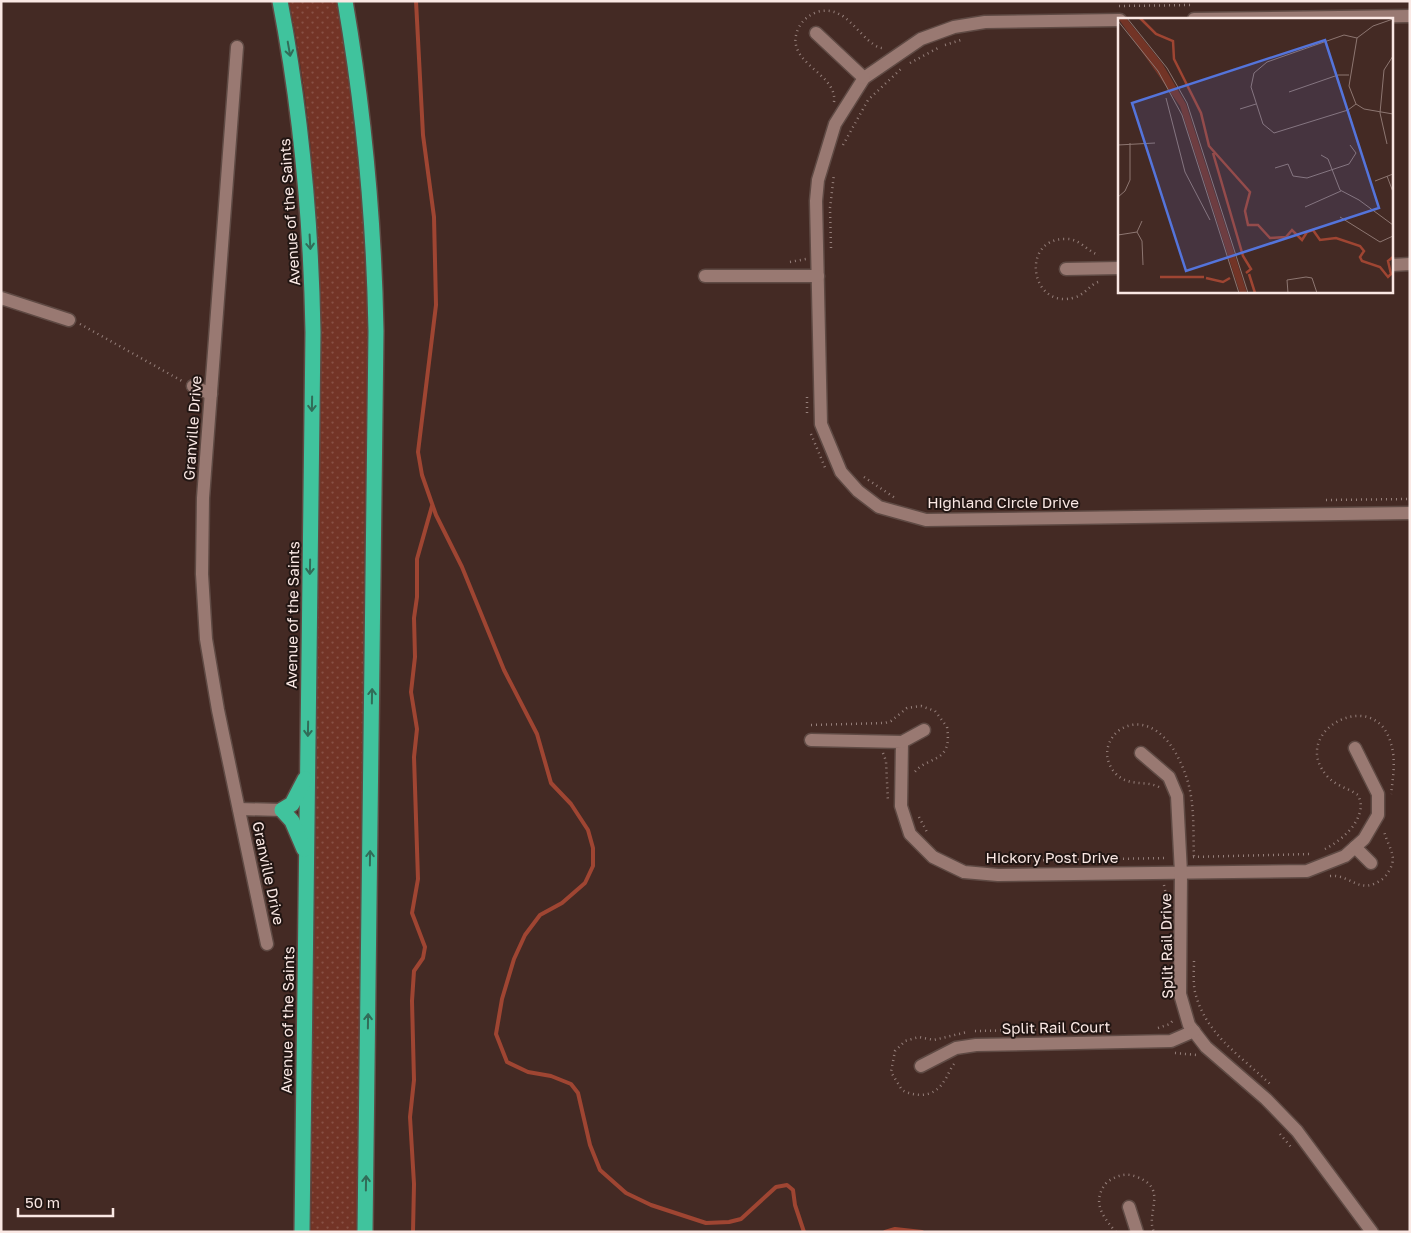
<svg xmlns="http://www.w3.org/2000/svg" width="1411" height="1233" font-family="'Golos Text',sans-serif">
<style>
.grass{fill:url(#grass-dots)}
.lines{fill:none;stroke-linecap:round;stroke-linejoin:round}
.stream{stroke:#9f4532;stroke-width:4}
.street-casing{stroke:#5f4a44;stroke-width:15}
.highway-casing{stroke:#5f4a44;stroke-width:18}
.path{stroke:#957f7a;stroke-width:2.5;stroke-dasharray:1 4;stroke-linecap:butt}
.street{stroke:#997972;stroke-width:12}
.highway{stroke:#40c39d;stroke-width:15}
.oneway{stroke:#316c58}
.labels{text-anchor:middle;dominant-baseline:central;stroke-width:4;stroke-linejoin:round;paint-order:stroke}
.street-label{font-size:15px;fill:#fae8e4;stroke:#221613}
.inset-river{fill:none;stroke:#9f4532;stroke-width:2.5}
.inset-road{fill:none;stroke:#8d7671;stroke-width:1}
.view{fill:#5474db;fill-opacity:0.15;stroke:#5474db;stroke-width:2.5}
.inset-edge{fill:none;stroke:#fae8e4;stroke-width:2.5}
</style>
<defs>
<pattern id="grass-dots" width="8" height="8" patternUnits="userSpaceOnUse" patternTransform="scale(1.25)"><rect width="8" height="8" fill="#733426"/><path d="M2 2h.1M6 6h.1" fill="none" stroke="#885145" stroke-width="1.8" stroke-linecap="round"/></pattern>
</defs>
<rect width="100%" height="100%" fill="#442a24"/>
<path class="grass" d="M289 1H337C343 42 352 83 357 125 366 206 368 286 367 367L357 1232H311L321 315C318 209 310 105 289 1Z"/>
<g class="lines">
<g class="stream">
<polyline points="416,1 423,135 434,217 436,305 418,452 422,475 436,515 462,567 504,670 537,734 551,783 571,804 588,830 593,848 593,866 585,883 562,903 540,915 525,935 514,959 502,999 496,1034 507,1062 528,1072 551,1076 571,1084 578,1093 590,1145 600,1170 626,1193 651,1205 706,1223 729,1222 741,1219 776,1187 787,1185 793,1190 795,1205 804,1232"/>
<polyline points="413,1232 414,1184 410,1117 414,1080 412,1001 414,971 423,958 425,947 412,913 418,879 414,757 417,729 411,692 415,657 414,618 417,597 417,559 432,506"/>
<polyline points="885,1232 895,1229 922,1232"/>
</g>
<defs>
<g id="street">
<polyline points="1194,19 1410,16"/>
<polyline points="1120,20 985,22 954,27 921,39 864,78 835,124 818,180 816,201 821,424 841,472 858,491 879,507 926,520 1410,513"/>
<polyline points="816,33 864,78"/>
<polyline points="237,47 203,498 202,574 206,639 218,710 267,944"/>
<polyline points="1392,265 1410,264"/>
<polyline points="1066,269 1120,268"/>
<polyline points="705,276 818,276"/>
<polyline points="1,298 69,320"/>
<polyline points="193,386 211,394"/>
<polyline points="811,740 902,742 901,806 910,834 933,857 964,872 998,875 1307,871 1345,856 1364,839 1378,815 1378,794 1355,748"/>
<polyline points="902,742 924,730"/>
<polyline points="1141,753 1169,777 1177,796 1181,873 1180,994 1189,1025 1206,1047 1266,1099 1297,1131 1372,1232"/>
<polyline points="239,809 282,810"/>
<polyline points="1355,847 1371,863"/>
<polyline points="921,1066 956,1048 976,1045 1171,1041 1194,1031"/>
<polyline points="1129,1207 1137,1232"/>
</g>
<g id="highway">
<path d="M280 1C301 111 311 221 313 332L302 1232"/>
<path d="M345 1C364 111 374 220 376 331L365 1232"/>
<polyline points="304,849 292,821 282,810 292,804 305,779"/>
</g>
</defs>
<use href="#street" class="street-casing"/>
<use href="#highway" class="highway-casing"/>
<g class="path">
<polyline points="1119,6 1193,5"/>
<polyline points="945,45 961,40"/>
<polyline points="910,63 938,48"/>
<path d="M834 102C838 72 781 63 799 27 803 20 809 15 817 12 824 10 832 10 839 14 853 20 871 50 884 48"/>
<polyline points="843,145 868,100 901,69"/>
<polyline points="831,248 830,208 834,174"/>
<polyline points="790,262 806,259"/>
<path d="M1098 282C1090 285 1085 294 1076 297 1031 312 1019 239 1065 239 1080 238 1086 251 1099 255"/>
<polyline points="80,324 182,381"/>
<polyline points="807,397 807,414"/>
<polyline points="811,434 826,470"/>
<polyline points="864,477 895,498"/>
<polyline points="1326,500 1410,499"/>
<path d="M811 725 885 723 891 721 907 708 921 706 935 711 947 727C953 765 927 755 914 773"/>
<polyline points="883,753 886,761 888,802"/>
<path d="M1159 787C1145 780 1129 787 1116 774 1082 738 1155 681 1187 779 1195 804 1193 833 1194 859"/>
<polyline points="919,817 927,832"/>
<path d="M1325 849C1343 840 1369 817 1358 795 1348 788 1336 786 1328 777 1286 732 1376 684 1391 744 1396 759 1393 778 1391 794"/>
<polyline points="1193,857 1312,854"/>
<polyline points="993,861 1168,858"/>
<path d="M1330 876C1352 874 1359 897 1384 878 1401 857 1389 851 1384 831"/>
<polyline points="1164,885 1167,900"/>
<path d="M1194 961C1194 971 1193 983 1195 992 1205 1034 1241 1056 1270 1084"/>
<polyline points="1158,1028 1170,1024 1174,1019"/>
<polyline points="975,1031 1085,1029"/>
<polyline points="1175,1053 1197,1055"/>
<path d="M954 1064C950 1069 948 1076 944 1081 935 1097 917 1098 902 1090L891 1072 895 1051 905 1041 919 1037 934 1040 967 1032"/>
<polyline points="1280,1134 1291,1147"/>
<path d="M1116 1232C1102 1216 1091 1201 1107 1182 1116 1176 1126 1172 1137 1177 1169 1189 1145 1213 1154 1232"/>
</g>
<use href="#street" class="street"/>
<use href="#highway" class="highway"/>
</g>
<defs><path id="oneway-shaft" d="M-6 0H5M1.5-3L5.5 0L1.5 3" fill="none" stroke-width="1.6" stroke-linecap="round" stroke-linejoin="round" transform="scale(1.25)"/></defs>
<g class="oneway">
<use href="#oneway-shaft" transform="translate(289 49) rotate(80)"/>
<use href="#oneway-shaft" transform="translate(310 242) rotate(87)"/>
<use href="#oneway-shaft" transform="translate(312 404) rotate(91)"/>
<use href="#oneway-shaft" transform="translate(310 567) rotate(91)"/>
<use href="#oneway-shaft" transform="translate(372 696) rotate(-89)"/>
<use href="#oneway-shaft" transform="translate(308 729) rotate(91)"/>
<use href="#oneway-shaft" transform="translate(370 858) rotate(-89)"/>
<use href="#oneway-shaft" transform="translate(368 1021) rotate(-89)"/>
<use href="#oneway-shaft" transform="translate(366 1183) rotate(-89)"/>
</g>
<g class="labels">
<g class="street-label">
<text transform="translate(289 212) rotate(-94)">Avenue of the Saints</text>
<text transform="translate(192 428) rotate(-86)">Granville Drive</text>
<text x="1003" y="502">Highland Circle Drive</text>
<text transform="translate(292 615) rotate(-89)">Avenue of the Saints</text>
<text x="1052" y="857">Hickory Post Drive</text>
<text transform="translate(269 873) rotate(78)">Granville Drive</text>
<text transform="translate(1166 946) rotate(-91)">Split Rail Drive</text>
<text transform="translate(287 1020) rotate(-89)">Avenue of the Saints</text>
<text transform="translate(1056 1027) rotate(-1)">Split Rail Court</text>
</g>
</g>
<g transform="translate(1118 18)">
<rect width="275" height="275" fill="#442a24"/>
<path d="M0 0H8L44 45 68 86 129 275H122L62 88Z" fill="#733426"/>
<path class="inset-river" d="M22 0 38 16 55 23 56 41 83 95 91 128 132 174 127 193 130 207H140L152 220 168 219 174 212 184 222 189 214 195 212 202 222 218 220 242 228 246 233 242 239 244 243 262 249 270 259 273 256 270 243 275 239M95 135 125 238 133 251 128 255M131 256 137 275M42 259H86M88 260 105 264 112 260"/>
<path class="inset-road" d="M9 0 49 50 69 85 130 275M275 1 255 8 239 20 231 68 238 86 246 91 275 96M0 3 40 53 64 97 121 275M171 74 220 57H231M48 80 67 154 92 202M238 86 230 92 156 115 145 106 133 69 136 55 149 44 226 17 239 20M122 91 138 86M269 126 262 95 266 52 275 38M0 127 37 125M203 137 210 141 222 172 241 182 275 207M157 150 170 146 175 158 189 160 231 146 238 135 232 127M269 158 275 174M257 163 275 156M0 179 7 173 12 162V125M187 189 223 173M222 199 262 224 275 218M19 214 24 223 25 247M0 217 19 214 24 203M170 275 169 262 188 259 194 260 199 275"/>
<path class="view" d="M207 22 261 190 68 253 14 85Z"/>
<rect width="275" height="275" class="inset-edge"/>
</g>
<rect width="1411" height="1233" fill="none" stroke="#fae8e4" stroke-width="5"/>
<path d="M18 1208v8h95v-8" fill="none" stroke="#fae8e4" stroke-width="2.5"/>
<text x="25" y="1208" font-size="15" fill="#fae8e4" stroke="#221613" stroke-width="4" paint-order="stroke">50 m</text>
</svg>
